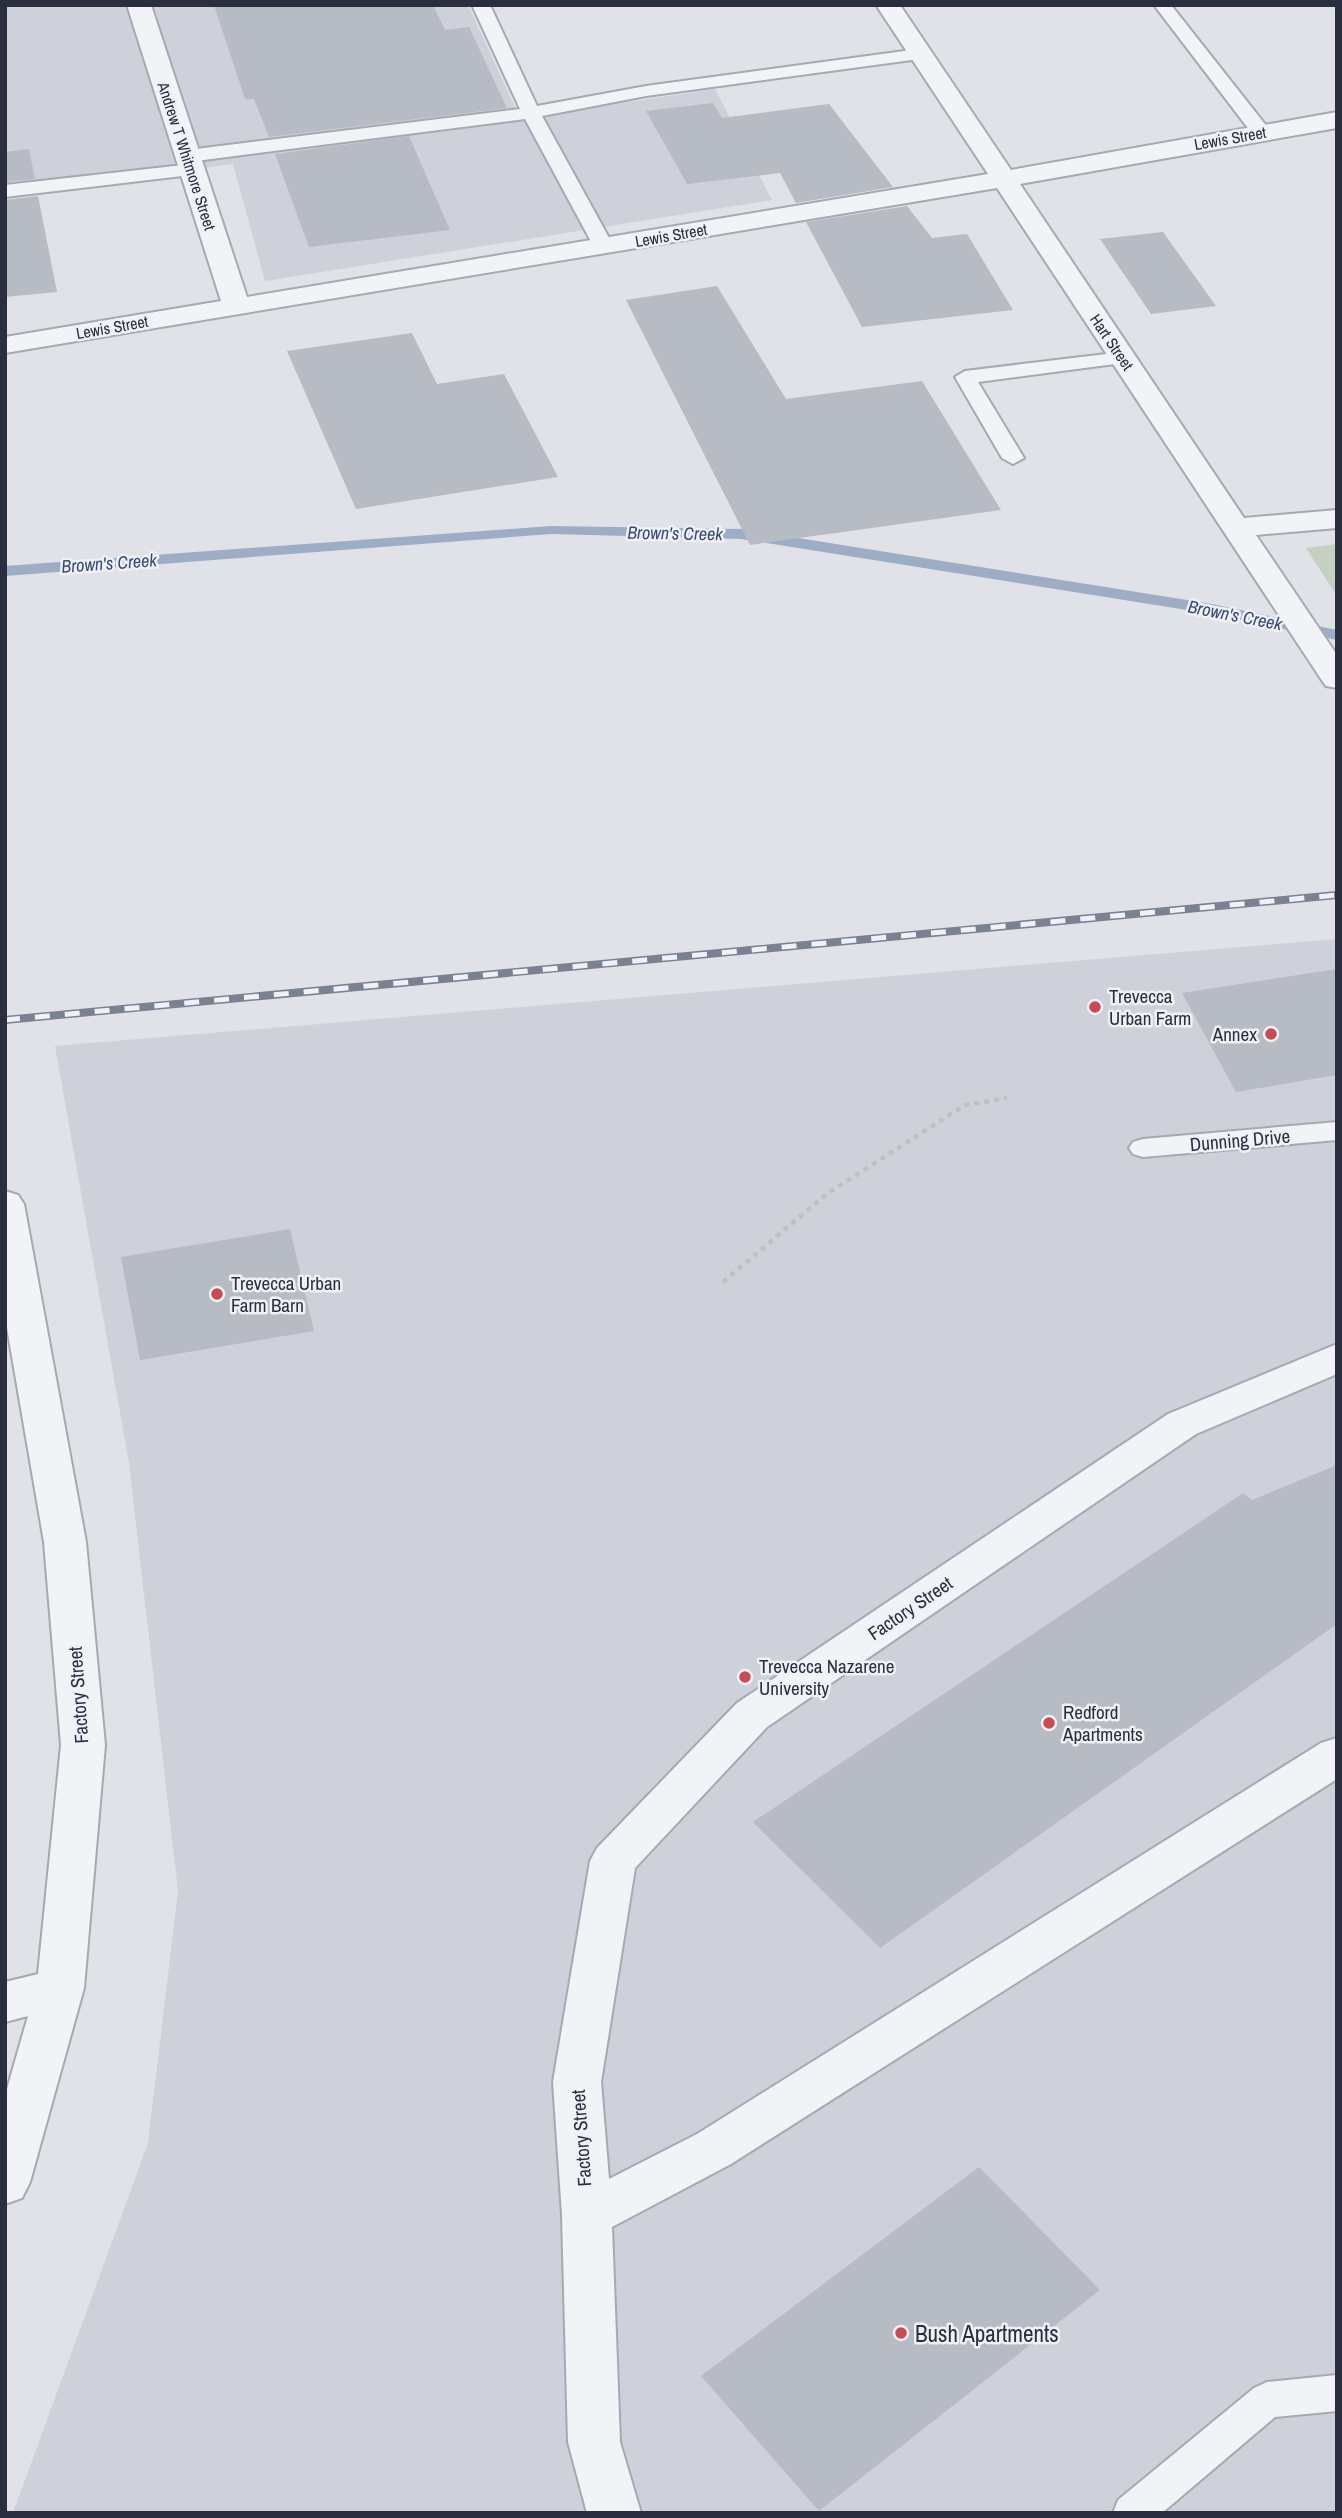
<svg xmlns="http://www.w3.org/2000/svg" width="1342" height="2518" font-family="'Archivo Narrow',sans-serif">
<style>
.built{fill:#ced1da}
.green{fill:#c4d1c1}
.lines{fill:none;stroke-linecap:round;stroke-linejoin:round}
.stream{fill:#9dadc6;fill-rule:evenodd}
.building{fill:#b7bbc4}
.lane-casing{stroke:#a5a9b2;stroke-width:4}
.street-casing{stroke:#a5a9b2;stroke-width:4}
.path{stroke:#bec0c6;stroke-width:4.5;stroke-dasharray:5 5;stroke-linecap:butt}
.lane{fill:#f2f3f6;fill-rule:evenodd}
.street{fill:#f2f3f6;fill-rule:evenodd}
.rail-casing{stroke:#7a8191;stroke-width:8}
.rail{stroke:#eff1f6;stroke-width:5;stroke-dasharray:15;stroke-linecap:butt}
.poi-dot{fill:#c64b54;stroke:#eff1f6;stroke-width:2.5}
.labels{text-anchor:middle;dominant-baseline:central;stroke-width:5;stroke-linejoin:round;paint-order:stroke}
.far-street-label{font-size:16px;fill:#292f3e;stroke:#eff1f6}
.far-water-label{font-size:18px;font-style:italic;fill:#364b70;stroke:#eff1f6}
.poi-label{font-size:19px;fill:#292f3e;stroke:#eff1f6;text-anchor:start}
.street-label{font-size:19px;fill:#292f3e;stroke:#eff1f6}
.near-poi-label{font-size:23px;fill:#292f3e;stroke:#eff1f6;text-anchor:start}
</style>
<rect width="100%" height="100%" fill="#e0e2e8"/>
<g class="built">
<polygon points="5,5 468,5 520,118 715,89 772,200 265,281 233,164 5,194"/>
<polygon points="1337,939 1337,2513 13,2513 148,2143 178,1891 129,1463 55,1046"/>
</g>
<polygon class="green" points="1337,544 1337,596 1306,548"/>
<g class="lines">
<polygon class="stream" points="551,526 741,529 1212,604 1337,630 1337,640 1212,614 741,539 551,534 5,576 5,566"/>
</g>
<g class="building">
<polygon points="214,5 433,5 445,30 469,27 507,108 269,137 254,99 245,99"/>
<polygon points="713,103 722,118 829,104 893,187 796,203 780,173 687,184 646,111"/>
<polygon points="409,136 450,230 309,247 275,154"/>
<polygon points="29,149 35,179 5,182 5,152"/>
<polygon points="38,196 57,292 5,297 5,200"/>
<polygon points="907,206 932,238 967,234 1013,310 862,327 806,222"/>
<polygon points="1163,232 1216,306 1151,314 1100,239"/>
<polygon points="717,286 786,399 922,381 1001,510 750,545 626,300"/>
<polygon points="412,333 437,384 504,374 558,477 356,509 287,351"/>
<polygon points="1337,969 1337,1075 1236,1092 1182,993"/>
<polygon points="290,1229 314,1331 140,1360 121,1257"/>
<polygon points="1337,1465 1337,1624 880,1948 753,1822 1243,1493 1252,1500"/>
<polygon points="979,2167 1100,2290 819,2511 701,2376"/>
</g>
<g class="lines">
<defs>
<g id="lane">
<polygon points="472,5 490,5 537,106 646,86 919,49 928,54 919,59 646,96 542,116 614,247 604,253 594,247 525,119 188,162 179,156 188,150 520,109"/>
<polygon points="1154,5 1171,5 1268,128 1270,132 1268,136 1254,136"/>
<polygon points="192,164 201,170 199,174 5,197 5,185"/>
<polygon points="1123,352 1133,358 1130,362 978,382 1024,458 1013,464 1002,458 955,377 965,371"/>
<polygon points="1337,1122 1337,1140 1143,1157 1133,1154 1129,1148 1133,1142 1143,1139"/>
<polygon points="1337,2375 1337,2411 1275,2417 1162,2513 1113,2513 1118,2500 1254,2388 1267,2382"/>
</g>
<g id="street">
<polygon points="127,5 151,5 247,297 988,174 876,5 900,5 1011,170 1337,112 1337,128 1020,184 1244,518 1337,510 1337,528 1256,535 1337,655 1337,688 1326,686 1321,679 997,188 5,353 5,337 221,301"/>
<polygon points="5,1191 18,1195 24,1204 86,1542 105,1745 84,1988 30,2182 22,2198 5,2204 5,2096 28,2016 5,2022 5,1982 38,1974 61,1745 44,1542 5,1316"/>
<polygon points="1337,1344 1337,1374 1196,1434 767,1727 635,1868 601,2082 609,2179 697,2134 1321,1743 1337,1738 1337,1779 731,2164 612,2227 620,2442 641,2513 587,2513 568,2442 562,2215 553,2082 590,1861 597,1848 737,1703 1168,1414"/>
</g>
</defs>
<use href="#lane" class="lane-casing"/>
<use href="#street" class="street-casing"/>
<polyline class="path" points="723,1282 828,1193 965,1105 1007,1098"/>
<use href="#lane" class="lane"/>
<use href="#street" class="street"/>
<defs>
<polyline id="rail" points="5,1020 1337,895"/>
</defs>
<use href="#rail" class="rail-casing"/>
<use href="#rail" class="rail"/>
</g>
<g class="poi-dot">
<circle cx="1095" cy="1007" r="7"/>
<circle cx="1271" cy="1034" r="7"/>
<circle cx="217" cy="1294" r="7"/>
<circle cx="745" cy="1677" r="7"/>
<circle cx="1049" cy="1723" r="7"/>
<circle cx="901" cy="2333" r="7"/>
</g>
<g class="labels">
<g class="far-street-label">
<text transform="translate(1230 138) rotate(-10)">Lewis Street</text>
<text transform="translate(187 156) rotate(72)">Andrew T Whitmore Street</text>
<text transform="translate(671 235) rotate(-10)">Lewis Street</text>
<text transform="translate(112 327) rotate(-10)">Lewis Street</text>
<text transform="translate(1112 342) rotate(56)">Hart Street</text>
</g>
<g class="far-water-label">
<text transform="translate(675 533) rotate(1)">Brown's Creek</text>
<text transform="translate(109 563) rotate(-4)">Brown's Creek</text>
<text transform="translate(1235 615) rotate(11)">Brown's Creek</text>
</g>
<g class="poi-label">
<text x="1109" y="996">Trevecca<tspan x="1109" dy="22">Urban Farm</tspan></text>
<text x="1257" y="1034" text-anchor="end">Annex</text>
<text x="231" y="1283">Trevecca Urban<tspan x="231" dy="22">Farm Barn</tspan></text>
<text x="759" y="1666">Trevecca Nazarene<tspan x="759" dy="22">University</tspan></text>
<text x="1063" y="1712">Redford<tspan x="1063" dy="22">Apartments</tspan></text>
</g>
<g class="street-label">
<text transform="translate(1240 1140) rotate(-5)">Dunning Drive</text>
<text transform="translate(910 1608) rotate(-34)">Factory Street</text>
<text transform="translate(78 1695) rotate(-94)">Factory Street</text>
<text transform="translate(581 2138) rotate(-94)">Factory Street</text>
</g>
<g class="near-poi-label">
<text x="915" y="2333">Bush Apartments</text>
</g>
</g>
<rect width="1342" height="2518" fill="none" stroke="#292f3e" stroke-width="14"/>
</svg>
